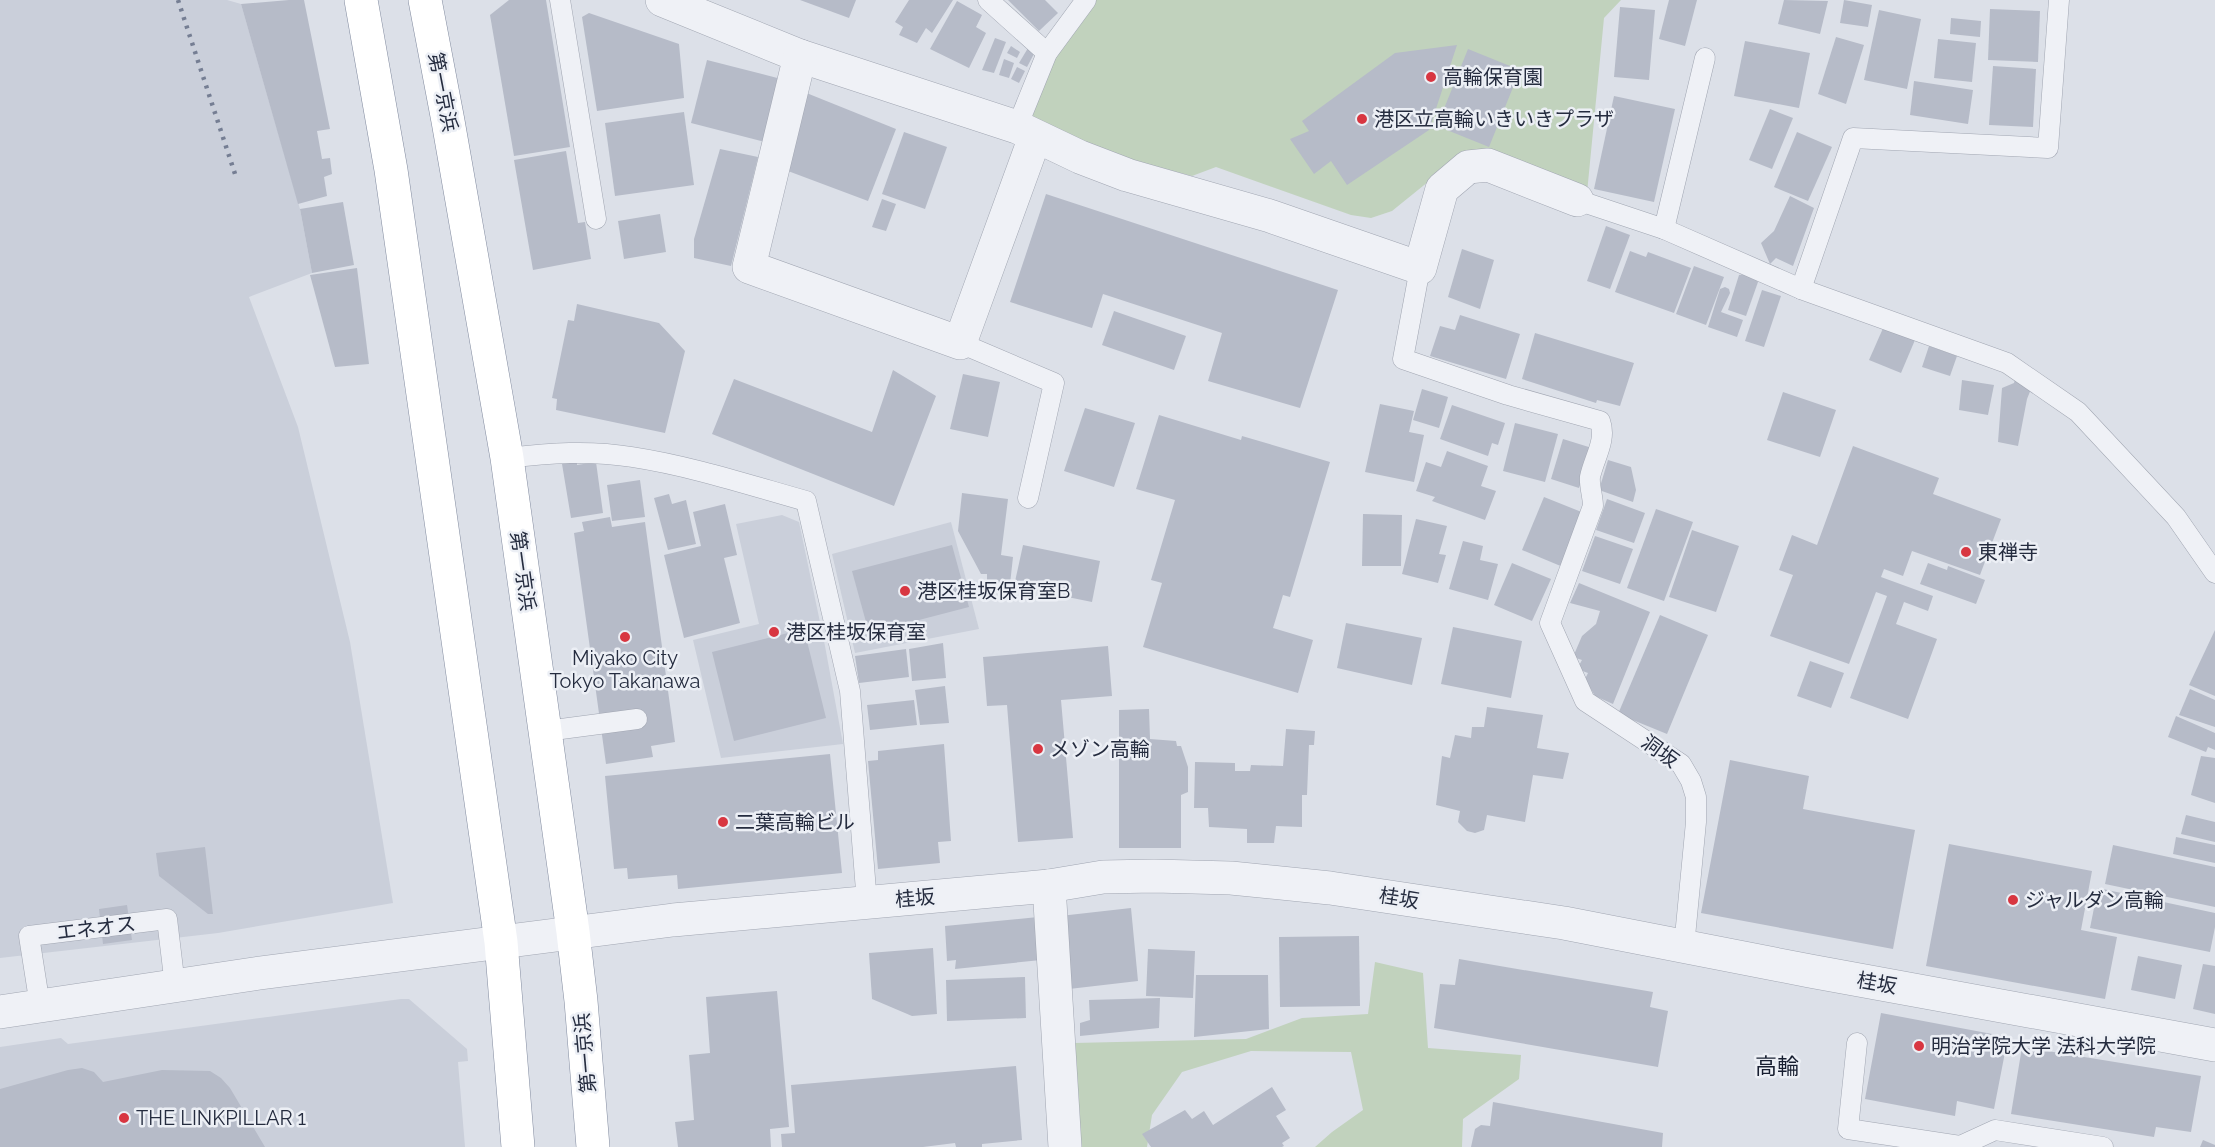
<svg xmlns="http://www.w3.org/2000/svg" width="2215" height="1147" font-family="Raleway,'Noto Sans JP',sans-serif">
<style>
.built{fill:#cacfda}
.green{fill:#c1d2bd}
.building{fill:#b6bbc8}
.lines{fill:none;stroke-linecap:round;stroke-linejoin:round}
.service-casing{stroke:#a1a6b2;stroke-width:21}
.minor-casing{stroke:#a1a6b2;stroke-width:34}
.tertiary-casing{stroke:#a1a6b2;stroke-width:34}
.trunk-casing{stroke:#838ca0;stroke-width:34}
.service{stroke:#eff1f6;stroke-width:20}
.minor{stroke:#eff1f6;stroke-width:33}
.tertiary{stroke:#eff1f6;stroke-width:33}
.trunk{stroke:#fff;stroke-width:33}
.rail{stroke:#757e93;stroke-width:4.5;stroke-dasharray:3 6;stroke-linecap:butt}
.poi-dot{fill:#d83641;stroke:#eceff5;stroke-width:2}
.labels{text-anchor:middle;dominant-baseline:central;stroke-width:5;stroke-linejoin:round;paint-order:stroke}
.poi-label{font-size:20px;fill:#252c3f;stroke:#eceff5;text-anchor:start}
.street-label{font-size:20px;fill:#252c3f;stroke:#eceff5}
.quarter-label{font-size:22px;fill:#171e30;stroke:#eceff5}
</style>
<rect width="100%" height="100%" fill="#dce0e8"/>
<g class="built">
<polygon points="0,0 227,0 241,4 300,209 312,273 249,297 298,427 350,642 393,903 218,933 0,958"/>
<polygon points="782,515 799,522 825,646 843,744 721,758 693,640 759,624 736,524"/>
<polygon points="951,522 979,629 855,653 832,554"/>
<polygon points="401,999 409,999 467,1049 468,1061 458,1062 465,1147 0,1147 0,1047 61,1038 68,1044"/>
</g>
<g class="green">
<polygon points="1095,0 1621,0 1604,18 1587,193 1465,152 1392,211 1371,218 1351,215 1216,167 1192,176 1114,156 1026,117 1052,59"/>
<polygon points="1375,962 1423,973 1428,1048 1521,1055 1519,1079 1463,1119 1462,1147 1315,1147 1332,1132 1363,1110 1351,1052 1251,1051 1182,1072 1152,1115 1147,1147 1079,1147 1074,1043 1246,1039 1302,1018 1368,1014"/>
</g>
<g class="building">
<polygon points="289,0 304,0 330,129 317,131 322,159 330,158 332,174 324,177 327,196 298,204 241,4"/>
<polygon points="509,0 546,0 570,147 514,156 490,15"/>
<polygon points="800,0 856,0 849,18"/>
<polygon points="909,0 953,0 932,33 926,28 917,43 899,35 903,27 895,22"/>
<polygon points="1008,0 1045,0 1058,13 1039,31"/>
<polygon points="1669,0 1697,0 1685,46 1659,39"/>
<polygon points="1784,0 1828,1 1820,34 1778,24"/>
<polygon points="1844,0 1872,5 1868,27 1840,23"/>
<polygon points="957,1 982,15 976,27 986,33 969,68 930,49"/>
<polygon points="1620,7 1655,10 1649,80 1614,77"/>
<polygon points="1990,9 2040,11 2038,62 1988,60"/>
<polygon points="1879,10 1921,19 1907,89 1864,80"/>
<polygon points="589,13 679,44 684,98 597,111 582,17"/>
<polygon points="1951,18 1981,21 1980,37 1950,34"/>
<polygon points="1836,37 1864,45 1846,104 1818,94"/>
<polygon points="995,38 1006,42 994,73 982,70"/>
<polygon points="1938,39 1976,43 1972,82 1934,78"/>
<polygon points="1745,41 1810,53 1799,108 1734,96"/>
<polygon points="1457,45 1429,130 1347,185 1331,161 1314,174 1290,139 1309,131 1302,121 1395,53"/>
<polygon points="1011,46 1020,52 1017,58 1007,53"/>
<polygon points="1028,48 1035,52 1027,67 1019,63"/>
<polygon points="1468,49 1520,70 1489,147 1437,126"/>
<polygon points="1004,59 1014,63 1009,78 999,75"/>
<polygon points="707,60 785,80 769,143 691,123"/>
<polygon points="1993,66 2036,69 2033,127 1989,125"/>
<polygon points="1017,67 1025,71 1019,83 1011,79"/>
<polygon points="1914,81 1973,90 1968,124 1910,115"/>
<polygon points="804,92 896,129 868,201 788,171"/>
<polygon points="1614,96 1675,109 1654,202 1594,189"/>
<polygon points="1770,109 1793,118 1772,169 1749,160"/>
<polygon points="684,112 694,185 615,196 605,123"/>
<polygon points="904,132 947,147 925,209 882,194"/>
<polygon points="1797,132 1832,147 1808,201 1774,187"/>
<polygon points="720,149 758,157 731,266 694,258 694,239"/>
<polygon points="566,151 578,223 585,222 591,259 533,270 514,160"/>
<polygon points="1046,194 1338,290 1300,408 1208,381 1222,333 1103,294 1092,328 1010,302"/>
<polygon points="1790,196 1814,208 1793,266 1776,258 1770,264 1761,243 1774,231"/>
<polygon points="882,199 896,204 886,231 872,227"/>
<polygon points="343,202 354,265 312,273 300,209"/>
<polygon points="660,214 666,252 624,259 618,221"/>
<polygon points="1606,226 1630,235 1610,289 1587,281"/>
<polygon points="1462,249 1494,260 1480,309 1448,297"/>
<polygon points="1630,251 1646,257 1648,252 1691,268 1674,313 1615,292"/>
<polygon points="1694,266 1724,277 1706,325 1676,314"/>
<polygon points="357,268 369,364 335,367 310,275"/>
<polygon points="1745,274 1755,278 1758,282 1746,316 1728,310 1739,275"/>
<polygon points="1725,287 1729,289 1730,293 1721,312 1743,320 1737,337 1708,327 1720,289"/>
<polygon points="1762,290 1781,296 1764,347 1745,341"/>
<polygon points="577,304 659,323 685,351 665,433 556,410 557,399 552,398 568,320 574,321"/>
<polygon points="1114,311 1186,336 1174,370 1102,345"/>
<polygon points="1460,315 1520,334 1506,379 1430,356 1440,326 1455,330"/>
<polygon points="1884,326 1915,340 1901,373 1869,360"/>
<polygon points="1535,333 1634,363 1620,406 1597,400 1596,403 1522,379"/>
<polygon points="1929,346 1957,356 1950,376 1922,367"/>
<polygon points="893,370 936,396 894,506 712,434 734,379 872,432"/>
<polygon points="2017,372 2033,384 2027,399 2018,446 1998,442 2002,388 2014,383"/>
<polygon points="963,374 1000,382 988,437 950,429"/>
<polygon points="1962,380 1994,385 1988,415 1959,410"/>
<polygon points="1422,389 1448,397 1439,428 1413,420"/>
<polygon points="1783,392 1836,410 1820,457 1767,440"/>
<polygon points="1380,404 1414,411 1409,432 1424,435 1414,482 1365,472"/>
<polygon points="1452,405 1505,423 1498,445 1492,443 1488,456 1440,439"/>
<polygon points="1085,408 1135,423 1114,487 1064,471"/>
<polygon points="1159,415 1241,440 1242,436 1330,462 1290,597 1283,595 1273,628 1313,640 1298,693 1143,647 1162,583 1151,580 1175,500 1136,489"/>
<polygon points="1515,423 1558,434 1545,482 1503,471"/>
<polygon points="1563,439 1592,448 1579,488 1551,479"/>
<polygon points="1853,446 1939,478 1933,494 2001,519 1980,575 1912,551 1903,576 1884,569 1881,577 1933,596 1928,611 1904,602 1896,624 1937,639 1908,719 1850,698 1887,596 1876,592 1849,664 1770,636 1793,575 1779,570 1792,535 1817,545"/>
<polygon points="1447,451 1488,466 1481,486 1496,491 1485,520 1432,501 1435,497 1416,491 1426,462 1441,467"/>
<polygon points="1608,460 1631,467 1636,490 1633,502 1599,490"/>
<polygon points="577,462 577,465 596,462 603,513 571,518 562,464"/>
<polygon points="640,480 645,517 612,521 607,485"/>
<polygon points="962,493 1008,499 1001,555 1013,557 1010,584 987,581 987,574 981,574 958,531"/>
<polygon points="669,494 672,504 686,500 696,544 668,550 654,498"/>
<polygon points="1544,497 1584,513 1563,567 1522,550"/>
<polygon points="1607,499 1645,513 1634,543 1596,530"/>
<polygon points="725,504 737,555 724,558 740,623 684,638 664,555 701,546 693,512"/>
<polygon points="1656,509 1693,522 1664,601 1627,588"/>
<polygon points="1363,514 1402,515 1401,566 1362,566"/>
<polygon points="610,517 612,527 645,522 675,742 651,746 653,757 606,764 574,533 584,531 582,522"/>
<polygon points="1416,519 1447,526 1439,554 1446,555 1438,583 1402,574"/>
<polygon points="1692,530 1739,546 1716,612 1669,597"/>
<polygon points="1595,536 1633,549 1620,584 1582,571"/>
<polygon points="1463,541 1483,546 1480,560 1498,564 1488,600 1449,589"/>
<polygon points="952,545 969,607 869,633 852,571"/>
<polygon points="1023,545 1100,561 1092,602 1014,586"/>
<polygon points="1512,563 1551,579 1532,621 1494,605"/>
<polygon points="1928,563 1947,570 1948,566 1985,580 1976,604 1920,584"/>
<polygon points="1579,583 1650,612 1613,704 1595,696 1585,679 1588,673 1577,669 1582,660 1573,657 1582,636 1596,624 1600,611 1570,603"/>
<polygon points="1660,615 1708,635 1667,734 1618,714"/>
<polygon points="1346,623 1422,638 1412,685 1337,668"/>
<polygon points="1453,627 1522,641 1511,698 1441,684"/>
<polygon points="804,629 826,718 734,741 712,652"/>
<polygon points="2215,630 2215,696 2189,685"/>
<polygon points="943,643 946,678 912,681 909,649"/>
<polygon points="1108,646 1112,696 1061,700 1073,838 1018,842 1007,705 987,706 983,657"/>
<polygon points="906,649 909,677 859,683 855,656"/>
<polygon points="1810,661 1844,673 1831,708 1797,696"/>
<polygon points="945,686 949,723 920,725 915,690"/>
<polygon points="2190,689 2215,700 2215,727 2179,715"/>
<polygon points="914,700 917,725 870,730 867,705"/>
<polygon points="1487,707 1543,715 1537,748 1569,753 1563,779 1533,775 1525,822 1487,815 1484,830 1475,833 1467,831 1458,822 1460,811 1436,805 1442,756 1450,758 1455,735 1471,738 1472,727 1484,727"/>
<polygon points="1149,709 1150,739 1176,741 1177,746 1181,746 1188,767 1188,792 1181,795 1181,848 1119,848 1119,710"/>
<polygon points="2176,716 2215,733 2215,750 2208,747 2206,752 2168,737"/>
<polygon points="1286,729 1315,731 1314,745 1309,745 1307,795 1302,795 1302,827 1276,826 1274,843 1247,843 1247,829 1209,827 1208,808 1194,808 1195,762 1235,763 1235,771 1250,771 1251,765 1283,766"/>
<polygon points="944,744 951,841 938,842 940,863 878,869 868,761 878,760 878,751"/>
<polygon points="830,754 842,873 678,889 677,875 628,879 627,868 614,869 605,776"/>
<polygon points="2201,756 2215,758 2215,803 2191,795"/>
<polygon points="1730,760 1809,776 1803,809 1915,830 1893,949 1701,913"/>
<polygon points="2186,815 2215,822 2215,842 2181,834"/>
<polygon points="2176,837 2215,845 2215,863 2173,854"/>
<polygon points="1949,844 2092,871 2081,930 2117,937 2105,999 1926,966"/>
<polygon points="2113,845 2215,867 2215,907 2105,884"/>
<polygon points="205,847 213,914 208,914 159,876 156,853"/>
<polygon points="2098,888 2215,913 2215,927 2210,952 2090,928"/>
<polygon points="127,905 132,940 103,944 99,909"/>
<polygon points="1131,908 1138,981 1069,989 1060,916"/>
<polygon points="1038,917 1041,960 955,969 956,960 947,961 945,926"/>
<polygon points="1359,936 1360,1006 1280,1007 1279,937"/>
<polygon points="933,948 937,1014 912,1016 872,999 869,953"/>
<polygon points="1148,949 1195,951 1193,998 1146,996"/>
<polygon points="2138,956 2182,965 2175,999 2131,990"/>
<polygon points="1459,959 1653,992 1650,1007 1668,1011 1658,1067 1434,1028 1440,984 1455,985"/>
<polygon points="2203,964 2215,966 2215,1014 2193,1009"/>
<polygon points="1196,975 1268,975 1269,1029 1194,1037"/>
<polygon points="1025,977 1026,1018 947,1021 946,980"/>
<polygon points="777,991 789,1127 770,1129 771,1147 678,1147 675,1122 694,1120 689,1055 710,1053 706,997"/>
<polygon points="1160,998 1159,1028 1080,1036 1080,1023 1090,1020 1089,1000"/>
<polygon points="1881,1013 2008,1037 1994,1109 1957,1101 1955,1116 1865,1099"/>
<polygon points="2022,1047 2201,1076 2191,1132 2156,1127 2154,1137 2011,1114"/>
<polygon points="1016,1066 1022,1140 982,1144 982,1147 956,1147 955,1143 923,1147 782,1147 781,1134 795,1133 791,1085"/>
<polygon points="82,1068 94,1072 103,1082 162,1070 210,1071 221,1078 230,1088 265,1147 0,1147 0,1089 68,1070"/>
<polygon points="1272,1087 1286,1110 1276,1116 1290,1138 1282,1143 1284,1146 1282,1147 1151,1147 1142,1134 1185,1110 1192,1119 1204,1111 1213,1125"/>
<polygon points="1493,1102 1663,1133 1662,1147 1471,1147 1475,1129 1481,1125 1490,1126"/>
<polygon points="2203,1140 2215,1145 2215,1147 2200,1147"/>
</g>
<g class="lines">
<defs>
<g id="service">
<polyline points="560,0 596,219"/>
<polyline points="988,0 1047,53"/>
<polyline points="1017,127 1047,53 1086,0"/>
<polyline points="1577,200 1664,229 1801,289 1853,138 2048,148 2059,0"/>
<polyline points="1664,229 1705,58"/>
<path d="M1420 268 1403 359 1508 395 1600 421C1607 440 1594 458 1590 477 1589 485 1593 497 1593 506L1550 623 1585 701 1681 764 1691 781 1696 797V822L1684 947"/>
<polyline points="1801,289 2007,363 2078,412 2176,517 2215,573"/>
<polyline points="960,343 1054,383 1028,498"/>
<path d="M507 458C549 453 590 450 632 457 691 466 749 485 806 501L850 691 867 903"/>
<polyline points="546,731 637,719"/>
<polyline points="40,1006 29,936 167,919 175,986"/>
<polyline points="1857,1043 1848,1129 1960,1146 1995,1130 2103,1147"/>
</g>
<g id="minor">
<polyline points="662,0 800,56 1017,127 1080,157 1127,175 1270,216 1420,268 1442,189 1468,167 1488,165 1577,200"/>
<polyline points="800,56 749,267 960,343 1035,137"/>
<polyline points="1049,886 1065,1147"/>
</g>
<polyline id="tertiary" points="0,1012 260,973 673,920 1049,886 1103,877 1154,876 1231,878 1330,888 1564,923 1810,971 2215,1045"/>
<g id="trunk">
<polyline points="361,0 391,170 501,942 518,1147"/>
<polyline points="425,0 448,121 507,458 573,932 581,1001 593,1147"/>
</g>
</defs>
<use href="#service" class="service-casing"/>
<use href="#minor" class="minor-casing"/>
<use href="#tertiary" class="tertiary-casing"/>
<use href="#trunk" class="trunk-casing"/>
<use href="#service" class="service"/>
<use href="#minor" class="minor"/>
<use href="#tertiary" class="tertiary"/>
<use href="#trunk" class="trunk"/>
<polyline class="rail" points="178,0 236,177"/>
</g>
<g class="poi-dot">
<circle cx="1431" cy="77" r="6"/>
<circle cx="1362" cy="119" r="6"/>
<circle cx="1966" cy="552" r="6"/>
<circle cx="905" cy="591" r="6"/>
<circle cx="774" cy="632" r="6"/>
<circle cx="625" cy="637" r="6"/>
<circle cx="1038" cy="749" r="6"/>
<circle cx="723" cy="822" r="6"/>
<circle cx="2013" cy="900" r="6"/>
<circle cx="1919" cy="1046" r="6"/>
<circle cx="124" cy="1118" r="6"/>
</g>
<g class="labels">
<g class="poi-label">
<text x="1443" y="77">高輪保育園</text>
<text x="1374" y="119">港区立高輪いきいきプラザ</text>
<text x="1978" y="552">東禅寺</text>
<text x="917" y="591">港区桂坂保育室B</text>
<text x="786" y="632">港区桂坂保育室</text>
<text x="625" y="658" text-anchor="middle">Miyako City<tspan x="625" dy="23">Tokyo Takanawa</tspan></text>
<text x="1050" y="749">メゾン高輪</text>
<text x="735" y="822">二葉高輪ビル</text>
<text x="2025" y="900">ジャルダン高輪</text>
<text x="1931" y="1046">明治学院大学 法科大学院</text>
<text x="136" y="1118">THE LINKPILLAR 1</text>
</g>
<g class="street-label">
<text transform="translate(443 92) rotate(79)">第一京浜</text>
<text transform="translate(523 571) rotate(82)">第一京浜</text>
<text transform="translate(1660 751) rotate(36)">洞坂</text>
<text transform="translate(915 898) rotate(-5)">桂坂</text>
<text transform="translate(1399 898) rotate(9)">桂坂</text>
<text transform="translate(96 928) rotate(-7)">エネオス</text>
<text transform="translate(1877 983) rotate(10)">桂坂</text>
<text transform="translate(585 1053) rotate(-95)">第一京浜</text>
</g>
<g class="quarter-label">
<text x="1777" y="1066">高輪</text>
</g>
</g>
</svg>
